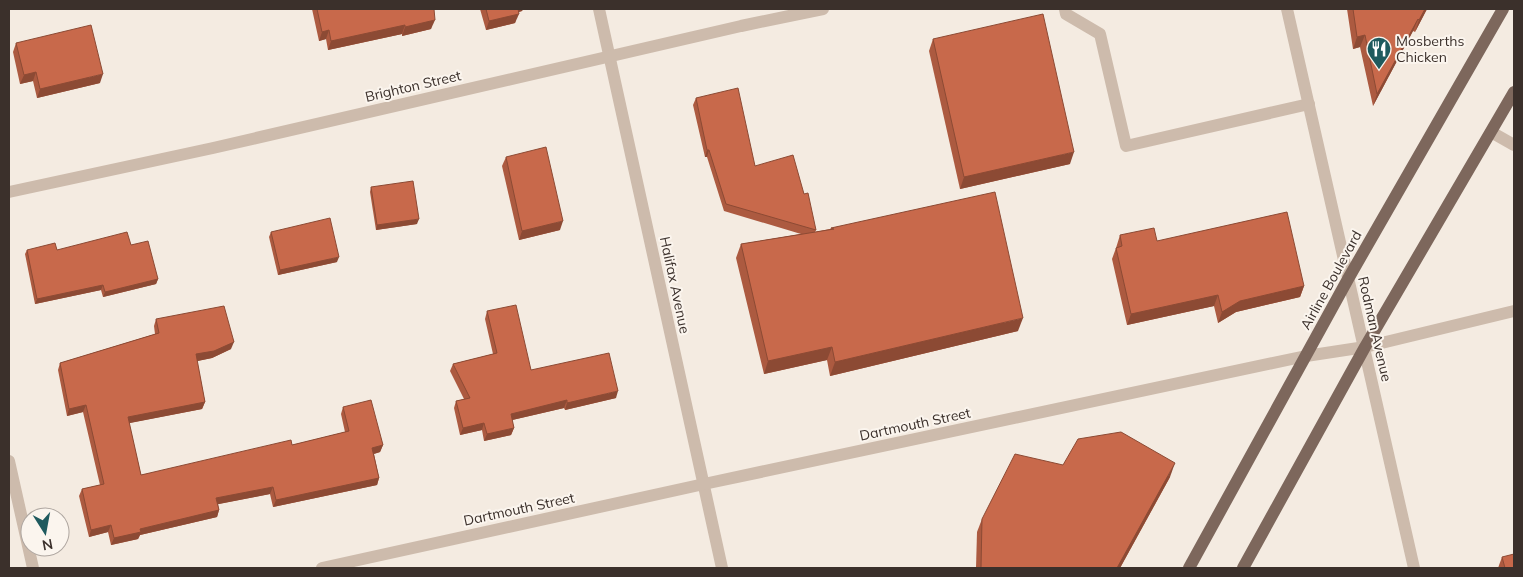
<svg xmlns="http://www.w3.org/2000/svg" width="1523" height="577" font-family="Mulish,sans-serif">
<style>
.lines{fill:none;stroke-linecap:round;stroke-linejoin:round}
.minor{stroke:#cdbbac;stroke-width:12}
.major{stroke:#7d675c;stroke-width:12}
.wall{fill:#ac5a40}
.shaded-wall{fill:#8c4a34}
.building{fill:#c8694b;stroke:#8c4a34}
.labels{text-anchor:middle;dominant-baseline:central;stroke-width:4;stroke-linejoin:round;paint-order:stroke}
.poi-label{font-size:14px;fill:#3b302b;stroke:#fbf5ee;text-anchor:start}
.street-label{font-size:14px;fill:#3b302b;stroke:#fbf5ee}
</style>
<rect width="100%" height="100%" fill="#f4ebe1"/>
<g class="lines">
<g class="minor">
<polyline points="599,9 722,568"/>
<polyline points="1065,9 1066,14 1100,34 1126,146 1309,104"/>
<polyline points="1287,9 1414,568"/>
<polyline points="1491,132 1514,145"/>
<polyline points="9,192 213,148 741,26 823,9"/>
<polyline points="9,461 33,568"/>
<polyline points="322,568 704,484 1306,356 1365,347 1514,311"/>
</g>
<g class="major">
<polyline points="1189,568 1348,279 1503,9"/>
<polyline points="1243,568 1365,347 1514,92"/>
</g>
</g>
<g class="wall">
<polygon points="312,9 434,9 431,29 402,36 402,34 328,50 326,39 319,41"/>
<polygon points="480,9 523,9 522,11 518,12 515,23 486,30"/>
<polygon points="1347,9 1427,9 1415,32 1413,31 1373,106 1360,47 1353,49"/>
<polygon points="933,39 1070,164 960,189 929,51"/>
<polygon points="16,43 100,83 37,98 33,81 20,84 13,52"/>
<polygon points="696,98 755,166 804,194 816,230 815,232 830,229 831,228 1018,331 830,376 827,360 764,374 736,258 741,244 801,234 724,211 707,157 705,157 693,105"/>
<polygon points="506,157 560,230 519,240 502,166"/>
<polygon points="371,187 417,224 376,230 370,192"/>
<polygon points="271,232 337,262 278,275 269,237"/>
<polygon points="1120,235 1157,241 1304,286 1300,297 1236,312 1218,323 1214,306 1127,325 1112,259 1116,248"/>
<polygon points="131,245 158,279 156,284 103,297 101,290 35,304 25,254 27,250 57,250"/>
<polygon points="487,311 531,370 616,398 565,410 564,408 512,420 514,428 511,435 484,441 482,430 460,435 454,408 456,401 464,399 450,371 453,364 493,354 485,319"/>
<polygon points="156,319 231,349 212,358 197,361 205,402 202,409 129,423 141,475 292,445 345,432 341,414 343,407 383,445 380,452 374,454 379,478 377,485 273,507 270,494 218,504 219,510 217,517 140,535 138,539 111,545 108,532 89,537 79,496 82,489 100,485 83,412 67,416 58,370 60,363 155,334 154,326"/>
<polygon points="1063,465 1170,477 1120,568 976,568 977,532 982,519"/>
<polygon points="1502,557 1514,568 1498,568"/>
</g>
<g class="shaded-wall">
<polygon points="515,9 523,9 522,11 513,14"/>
<polygon points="1425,9 1427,9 1415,32 1419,20"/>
<polygon points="519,14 515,23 486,30 489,21"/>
<polygon points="1418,19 1413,31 1373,106 1377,94"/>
<polygon points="435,20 431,29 402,36 405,27"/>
<polygon points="405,25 402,34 328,50 331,41"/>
<polygon points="329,30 326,39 319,41 322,32"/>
<polygon points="1365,35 1360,47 1353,49 1357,37"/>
<polygon points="36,72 33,81 20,84 24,75"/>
<polygon points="103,74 100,83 37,98 40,89"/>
<polygon points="707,150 709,150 707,157 705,157"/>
<polygon points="1074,152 1070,164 960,189 964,177"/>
<polygon points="419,219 417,224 376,230 377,225"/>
<polygon points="563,221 560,230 519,240 522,231"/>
<polygon points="339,257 337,262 278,275 280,270"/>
<polygon points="158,279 156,284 103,297 105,292"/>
<polygon points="103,285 101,290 35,304 37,299"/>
<polygon points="1304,286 1300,297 1236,312 1218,323 1222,312 1240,301"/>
<polygon points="1218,295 1214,306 1127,325 1131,314"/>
<polygon points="1023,318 1018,331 830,376 835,362"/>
<polygon points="234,342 231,349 212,358 193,362 196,354"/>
<polygon points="832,347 827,360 764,374 768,361"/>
<polygon points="618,391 616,398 565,410 567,403"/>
<polygon points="567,400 564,408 508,421 511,414"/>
<polygon points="205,402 202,409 125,424 128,417"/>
<polygon points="86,405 83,412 67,416 69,409"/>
<polygon points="484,423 482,430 460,435 463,428"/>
<polygon points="514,428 511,435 484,441 487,434"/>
<polygon points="383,445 380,452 370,455 372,448"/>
<polygon points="1175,463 1170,477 1120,568 1117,568"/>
<polygon points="379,478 377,485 273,507 276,500"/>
<polygon points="273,487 270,494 214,505 216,498"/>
<polygon points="219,510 217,517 140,535 138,539 111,545 114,538 140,529"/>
<polygon points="111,525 108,532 89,537 91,530"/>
</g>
<g class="building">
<polygon points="317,9 434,9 435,20 405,27 405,25 331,41 329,30 322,32"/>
<polygon points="486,9 518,9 519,14 489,21"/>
<polygon points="1353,9 1425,9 1419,20 1418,19 1377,94 1365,35 1357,37"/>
<polygon points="1043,14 1074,152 964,177 933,39"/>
<polygon points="91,25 103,74 40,89 36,72 24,75 16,43"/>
<polygon points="738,88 755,166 793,155 804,194 808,193 816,230 726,204 709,150 707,150 696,98"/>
<polygon points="546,147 563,221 522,231 506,157"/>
<polygon points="413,181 419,219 377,225 371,187"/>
<polygon points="995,192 1023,318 835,362 832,347 768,361 741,244 834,229 831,228"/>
<polygon points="1287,212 1304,286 1240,301 1222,312 1218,295 1131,314 1116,248 1122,246 1120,235 1154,228 1157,241"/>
<polygon points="330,218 339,257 280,270 271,232"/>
<polygon points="127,232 131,245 148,241 158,279 105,292 103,285 37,299 27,250 55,243 57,250"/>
<polygon points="516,305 531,370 609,353 618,391 567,403 567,400 511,414 514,428 487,434 484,423 463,428 456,401 470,398 453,364 497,353 487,311"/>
<polygon points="224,306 234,342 214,351 196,354 205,402 128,417 141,475 291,440 292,445 349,431 343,407 371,400 383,445 372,448 379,478 276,500 273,487 216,498 219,510 140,529 141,532 114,538 111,525 91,530 82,489 104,484 86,405 69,409 60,363 159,333 156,319"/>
<polygon points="1121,432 1175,463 1117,568 981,568 982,519 1015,454 1063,465 1078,439"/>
<polygon points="1514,554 1514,568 1505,568 1502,557"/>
</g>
<defs>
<symbol id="restaurant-pin" viewBox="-11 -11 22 30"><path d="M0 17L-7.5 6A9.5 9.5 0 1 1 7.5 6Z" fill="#1f5a5e" stroke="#fbf5ee"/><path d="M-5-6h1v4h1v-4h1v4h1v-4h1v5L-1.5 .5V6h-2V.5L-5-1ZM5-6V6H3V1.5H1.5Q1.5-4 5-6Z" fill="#fff"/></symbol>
</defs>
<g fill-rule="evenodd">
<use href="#restaurant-pin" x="1365" y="35" width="28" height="38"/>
</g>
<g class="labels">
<g class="poi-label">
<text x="1396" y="41">Mosberths<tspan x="1396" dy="16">Chicken</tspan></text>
</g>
<g class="street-label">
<text transform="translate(413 86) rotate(-13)">Brighton Street</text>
<text transform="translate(1331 280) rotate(-61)">Airline Boulevard</text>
<text transform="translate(675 285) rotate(78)">Halifax Avenue</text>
<text transform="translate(1375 329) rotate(77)">Rodman Avenue</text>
<text transform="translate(915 424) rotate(-12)">Dartmouth Street</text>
<text transform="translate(519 509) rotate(-12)">Dartmouth Street</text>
</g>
</g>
<rect width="1523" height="577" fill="none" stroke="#3b302b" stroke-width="20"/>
<g transform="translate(45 532) rotate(169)"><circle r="24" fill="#fbf5ee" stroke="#aea6a0"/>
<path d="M0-4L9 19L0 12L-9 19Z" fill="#1f5a5e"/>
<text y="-8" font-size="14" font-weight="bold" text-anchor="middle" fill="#3b302b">N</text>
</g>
</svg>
